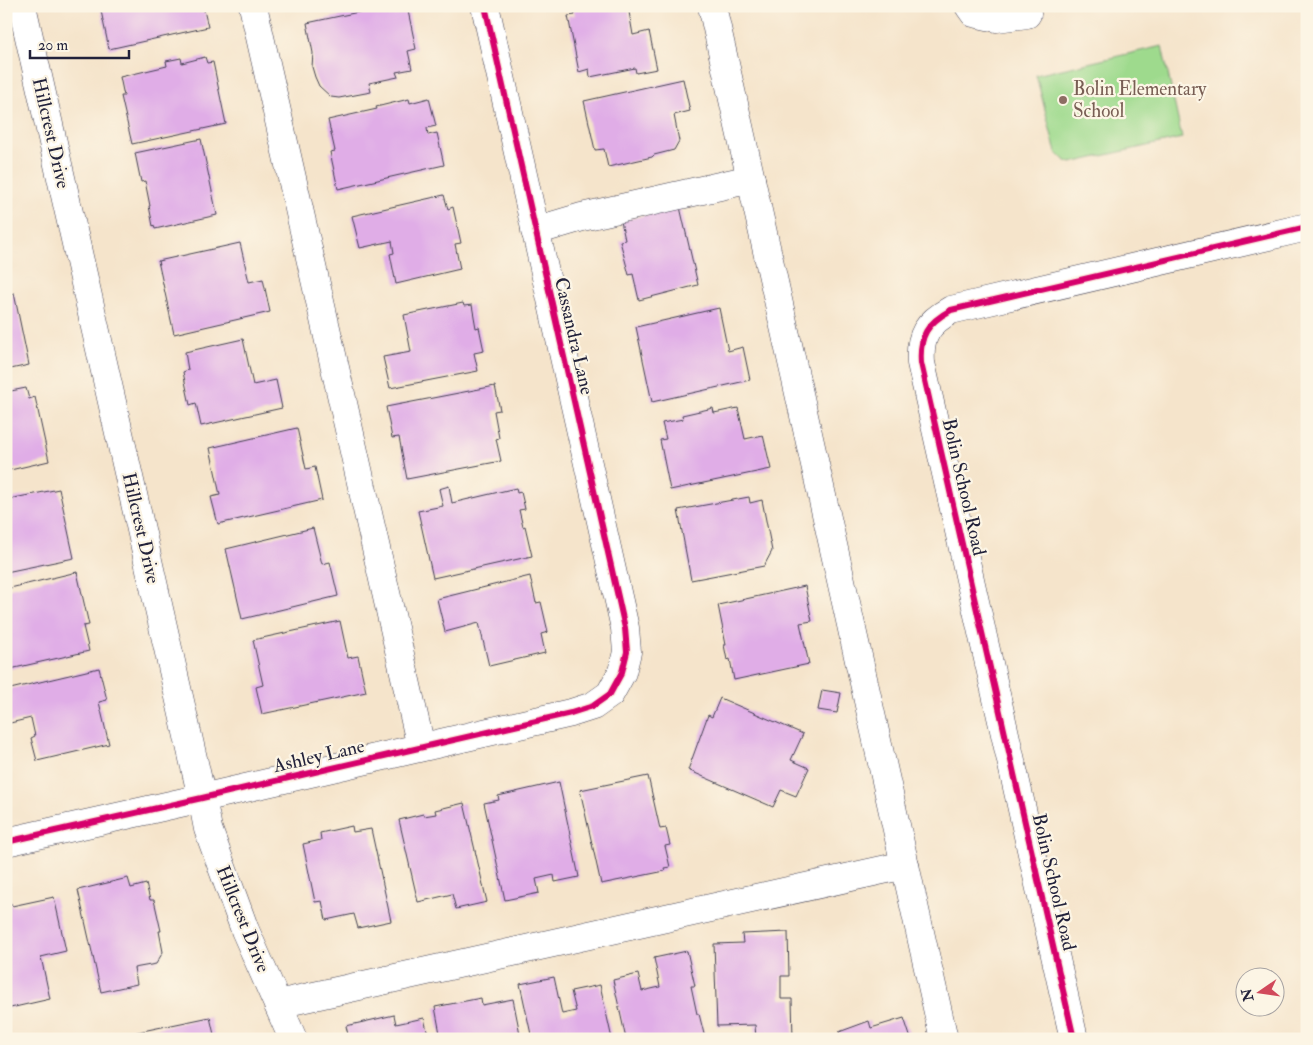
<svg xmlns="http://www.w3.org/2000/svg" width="1313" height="1045" font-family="'IM FELL Double Pica',serif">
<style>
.green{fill:#9eda8d;stroke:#607e64}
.building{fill:#e0ade7}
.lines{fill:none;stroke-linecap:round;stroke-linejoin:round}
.minor-casing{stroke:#423f51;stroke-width:29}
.minor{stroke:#fff;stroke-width:28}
.cycleway-casing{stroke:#fcf5e5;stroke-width:9}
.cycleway{stroke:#d6006c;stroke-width:6}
.education-dot{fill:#8d6e63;stroke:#fcf5e5;stroke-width:2}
.labels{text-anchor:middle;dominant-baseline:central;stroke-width:4.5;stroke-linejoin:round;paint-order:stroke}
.education-label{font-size:19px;fill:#785e54;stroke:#fcf5e5;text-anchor:start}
.street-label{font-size:19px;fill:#22223b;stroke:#fcf5e5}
</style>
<rect width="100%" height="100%" fill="#fcf5e5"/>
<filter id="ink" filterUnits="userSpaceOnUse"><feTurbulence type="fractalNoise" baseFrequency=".02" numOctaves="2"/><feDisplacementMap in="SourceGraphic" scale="10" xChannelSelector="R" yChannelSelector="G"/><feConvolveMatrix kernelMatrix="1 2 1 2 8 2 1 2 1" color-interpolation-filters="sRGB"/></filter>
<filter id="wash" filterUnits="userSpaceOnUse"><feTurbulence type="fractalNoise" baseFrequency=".0096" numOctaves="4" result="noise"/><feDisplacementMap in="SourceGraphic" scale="20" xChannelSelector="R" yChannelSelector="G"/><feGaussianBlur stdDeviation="1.12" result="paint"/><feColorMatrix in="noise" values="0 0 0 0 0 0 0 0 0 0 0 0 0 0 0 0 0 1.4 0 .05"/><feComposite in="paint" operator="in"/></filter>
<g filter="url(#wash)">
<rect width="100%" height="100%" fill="#f5e4cb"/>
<polygon class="green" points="1162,46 1182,138 1071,163 1064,160 1056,152 1036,75"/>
<g id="blocks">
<g class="building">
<polygon points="100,6 203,6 208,27 109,49"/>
<polygon points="387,6 407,6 416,49 408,51 412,69 396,72 398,77 369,83 371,92 339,98 331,97 319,86 315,77 312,67 313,53 307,23"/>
<polygon points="581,6 628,6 633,35 649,31 657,69 636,73 635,68 590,77 589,69 579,72 568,16 575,15 573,8"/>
<polygon points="205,57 207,63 213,62 226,124 132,144 121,96 124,96 120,77 167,66 166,61 181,58 182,63"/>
<polygon points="683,79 690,111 674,115 679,141 674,150 654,155 652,157 608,167 604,149 595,150 584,101"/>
<polygon points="429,98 436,126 427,128 428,135 437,133 444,165 338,189 330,152 335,151 328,120 377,109 376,107 409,99 410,103"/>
<polygon points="201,139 217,215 155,229 154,225 153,226 149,206 150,206 145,181 141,182 135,153"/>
<polygon points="444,195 448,209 453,207 461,243 455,244 460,269 396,284 390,254 394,253 392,241 360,248 352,216"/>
<polygon points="680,207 698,285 639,300 633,274 629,275 620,241 625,240 621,221"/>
<polygon points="240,243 249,282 263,279 270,312 174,334 158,261"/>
<polygon points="14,293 29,365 6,370 6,295"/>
<polygon points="463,303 464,306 472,305 476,328 479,327 484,351 474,353 478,371 390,388 383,357 411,352 404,315"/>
<polygon points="719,308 728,351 743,347 750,380 652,402 636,327"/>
<polygon points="243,339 253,385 276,380 282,408 201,426 196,403 190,405 183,372 188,370 185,352"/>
<polygon points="495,386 500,410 494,411 499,438 496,439 501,461 407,479 399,437 392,438 386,407"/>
<polygon points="26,388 29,399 35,397 49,461 6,471 6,392"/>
<polygon points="713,408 714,413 738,408 745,439 763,435 771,469 670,490 660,440 666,439 662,423 683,419 682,415"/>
<polygon points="297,428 306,469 315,467 322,500 218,524 211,497 220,495 210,448"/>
<polygon points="449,486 452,503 516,488 517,493 521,492 525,509 519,510 523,527 525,526 532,556 433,578 418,511 443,506 439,489"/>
<polygon points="59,489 74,558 6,572 6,497 9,499"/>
<polygon points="749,497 750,503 762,500 772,551 764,566 691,580 678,510"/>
<polygon points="313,528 322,564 330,562 338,596 242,619 226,549"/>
<polygon points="77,572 89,625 83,626 89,651 6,670 6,589"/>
<polygon points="530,576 536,603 541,602 548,632 541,634 545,653 489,666 479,623 445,632 437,599"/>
<polygon points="805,586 812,621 800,623 809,664 734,680 730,659 727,660 724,645 726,645 718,605"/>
<polygon points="340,621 348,658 358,656 366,692 262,714 256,687 263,685 253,640"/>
<polygon points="99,668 107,700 99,702 109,744 37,761 31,738 35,736 31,718 6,724 6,690"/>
<polygon points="822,690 841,693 837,713 818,710"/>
<polygon points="720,698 803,734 791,760 809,768 796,796 781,790 773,807 688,770 708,715 712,717"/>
<polygon points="648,776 660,829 666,828 670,845 665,846 670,867 664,868 665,871 601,884 580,790"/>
<polygon points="559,782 579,877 555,882 554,875 536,879 539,893 505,900 484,803 499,800 498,796"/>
<polygon points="464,803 487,902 456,909 452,894 418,902 399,820 423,814 424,816 436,814 435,810"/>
<polygon points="352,826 353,832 371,829 391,921 358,928 354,914 326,920 322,901 315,902 303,844 321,840 320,833"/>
<polygon points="128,878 131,888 146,884 150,900 154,900 161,931 159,931 163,952 156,964 134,968 137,984 101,992 78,890"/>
<polygon points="54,897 66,951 41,957 50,999 6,1009 6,904 11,903 12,906"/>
<polygon points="788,932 789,976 781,976 781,999 792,999 793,1039 756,1039 755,1025 717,1026 714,944 743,943 742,934"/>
<polygon points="687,951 695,986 691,986 697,1014 699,1014 705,1038 626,1039 613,980 638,974 642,991 660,987 654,958"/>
<polygon points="554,977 562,1014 576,1011 571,991 600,985 612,1039 532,1039 520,984"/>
<polygon points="481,998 482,1005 513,999 521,1039 441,1039 435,1007"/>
<polygon points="394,1015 396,1024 424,1018 429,1039 349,1039 346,1026"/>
<polygon points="210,1017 215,1039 130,1039 133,1033"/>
<polygon points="904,1018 911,1039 841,1039 839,1032 869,1021 871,1028"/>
</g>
</g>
</g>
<g filter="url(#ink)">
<use href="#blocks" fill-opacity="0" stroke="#423f51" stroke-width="1"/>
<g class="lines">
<defs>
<g id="minor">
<polyline points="22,6 202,798 208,829 245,930 293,1039"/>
<polyline points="253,6 421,747"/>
<polyline points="712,6 944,1039"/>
<polyline points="969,6 974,13 997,18 1027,14"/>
<polyline points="535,231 582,217 751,179"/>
<polyline points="6,842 202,798 571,713 593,706 610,694 622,672 627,652 625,628 485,6"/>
<polyline points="278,1004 905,865"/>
<path d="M1074 1039 921 363C919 336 927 323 951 310L1307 227"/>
</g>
</defs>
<use href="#minor" class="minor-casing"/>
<use href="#minor" class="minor"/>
<defs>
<g id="cycleway">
<polyline points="6,842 202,798 571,713 593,706 610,694 622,672 627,652 625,628 485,6"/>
<path d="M1074 1039 921 363C919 336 927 323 951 310L1307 227"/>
</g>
</defs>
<use href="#cycleway" class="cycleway-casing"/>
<use href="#cycleway" class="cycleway"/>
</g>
</g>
<circle class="education-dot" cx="1063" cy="100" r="5"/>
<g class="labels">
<g class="education-label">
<text x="1073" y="89">Bolin Elementary<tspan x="1073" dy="22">School</tspan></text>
</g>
<g class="street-label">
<text transform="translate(51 133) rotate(77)">Hillcrest Drive</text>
<text transform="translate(574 336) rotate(77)">Cassandra Lane</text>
<text transform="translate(964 487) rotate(77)">Bolin School Road</text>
<text transform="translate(141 528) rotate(77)">Hillcrest Drive</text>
<text transform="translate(319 756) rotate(-13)">Ashley Lane</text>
<text transform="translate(1054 882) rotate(77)">Bolin School Road</text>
<text transform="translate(243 919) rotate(68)">Hillcrest Drive</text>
</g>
</g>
<rect width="1313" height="1045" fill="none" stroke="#fcf5e5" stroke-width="25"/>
<g transform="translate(1260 992) rotate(257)"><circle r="24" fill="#fcf5e5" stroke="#a5a1a1"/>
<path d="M0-4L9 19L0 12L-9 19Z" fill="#d1495b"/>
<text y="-8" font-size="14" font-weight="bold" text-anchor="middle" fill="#22223b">N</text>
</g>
<path d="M30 50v8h99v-8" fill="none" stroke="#22223b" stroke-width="2.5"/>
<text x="38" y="50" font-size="15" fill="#22223b" stroke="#fcf5e5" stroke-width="4" paint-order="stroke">20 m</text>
</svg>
